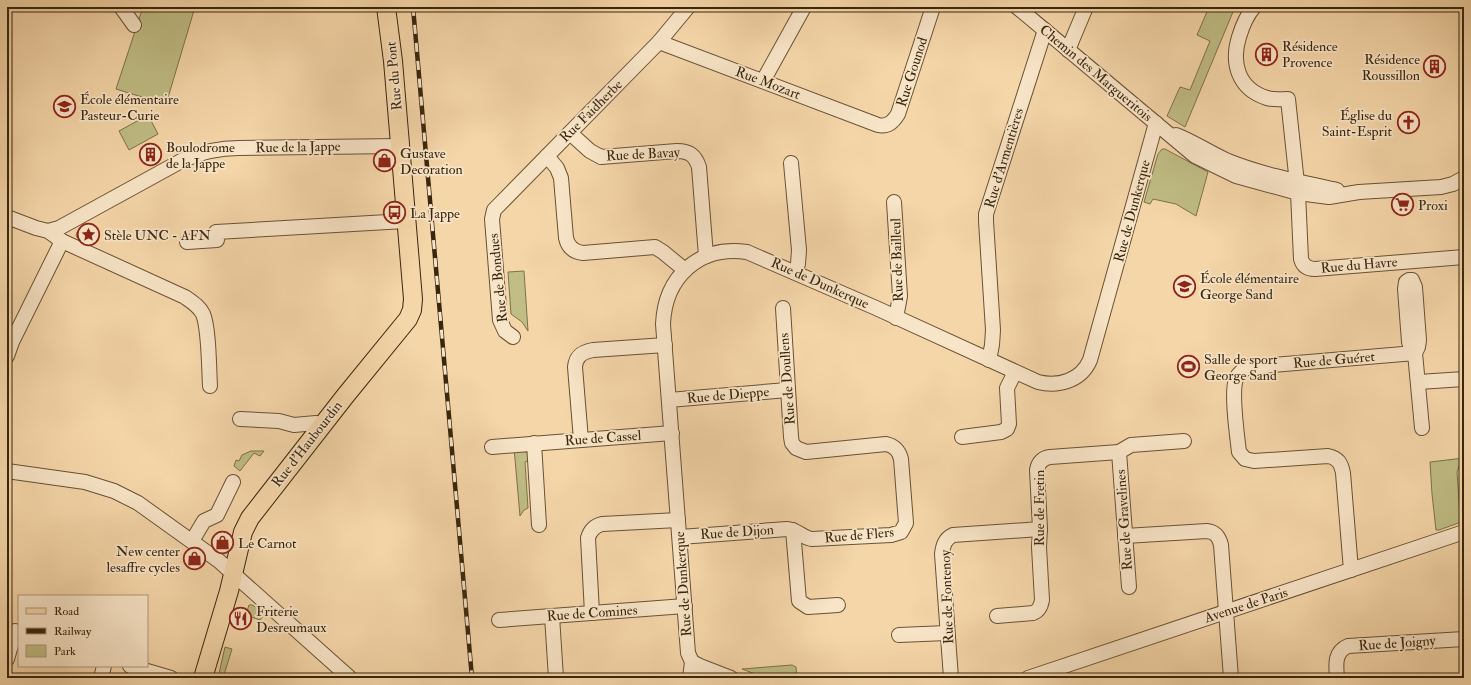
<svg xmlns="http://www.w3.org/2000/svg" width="1471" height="685" font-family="'IM FELL Double Pica',serif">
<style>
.green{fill:#c0bd85;stroke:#7c724a}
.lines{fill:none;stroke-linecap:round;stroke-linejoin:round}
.minor-casing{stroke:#685235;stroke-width:16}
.major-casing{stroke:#39260e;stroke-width:20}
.minor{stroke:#f8e4c7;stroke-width:14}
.major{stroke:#f5d6a9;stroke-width:18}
.rail-casing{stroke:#39260e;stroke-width:4.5}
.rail{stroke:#f8e4c7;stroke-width:3;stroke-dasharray:9;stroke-linecap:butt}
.labels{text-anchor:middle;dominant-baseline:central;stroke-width:3.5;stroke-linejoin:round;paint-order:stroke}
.poi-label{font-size:14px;fill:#39260e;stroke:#f8e4c7;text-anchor:start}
.street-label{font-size:14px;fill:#39260e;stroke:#f8e4c7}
</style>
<rect width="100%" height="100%" fill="#f5d6a9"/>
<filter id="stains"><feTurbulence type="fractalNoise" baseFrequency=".005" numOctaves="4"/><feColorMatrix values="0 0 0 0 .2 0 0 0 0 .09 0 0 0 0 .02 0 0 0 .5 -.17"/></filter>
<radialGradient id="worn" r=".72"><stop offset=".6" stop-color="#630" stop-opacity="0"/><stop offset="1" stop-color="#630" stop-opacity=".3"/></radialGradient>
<g class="green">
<polygon points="143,7 195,7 167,101 142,97 116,89"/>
<polygon points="1209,7 1235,7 1185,127 1167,116 1180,87 1190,90 1210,41 1197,35"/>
<polygon points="148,115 158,134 129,150 119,131"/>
<polygon points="1162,149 1165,149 1208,172 1196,216 1176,204 1153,199 1150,204 1144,202 1158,154"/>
<polygon points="86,225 94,244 89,246 81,242 76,236 77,232"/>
<polygon points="524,271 528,331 522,322 511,314 508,272"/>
<polygon points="514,448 526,452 532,459 525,462 528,508 524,510 520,516"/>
<polygon points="251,451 264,451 260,456 254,453 240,471 234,466 236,460 239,461 242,455"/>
<polygon points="1464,458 1464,461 1460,463 1457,472 1460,515 1464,515 1464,521 1439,530 1436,530 1432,494 1430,462"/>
<polygon points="249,605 252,605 266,613 260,620 248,616 247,611"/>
<polygon points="225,647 232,649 223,678 218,678"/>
<polygon points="792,665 796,667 797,678 766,678 742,669"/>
</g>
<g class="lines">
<defs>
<g id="minor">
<polyline points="121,7 134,25"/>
<polyline points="1017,7 1195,156 1236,176 1298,193 1329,197 1359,192 1441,187 1453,184 1464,178"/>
<path d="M1254 7C1247 15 1242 27 1239 37 1231 63 1238 89 1267 98 1273 100 1281 99 1288 99L1298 193 1301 259C1303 266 1308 269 1315 269L1464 257"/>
<path d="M659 42 878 125C888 127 893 122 898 114L933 7"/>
<polyline points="1068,50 1086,7"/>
<polyline points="763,81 804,7"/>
<path d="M570 133 590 151 601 157 677 151C689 151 695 155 699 167L706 256"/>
<path d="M1176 135C1194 142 1210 153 1228 161 1263 175 1300 182 1337 190"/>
<path d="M547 156 557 168 561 178 566 238C568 247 574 252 583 253L655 247 663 252 685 270"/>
<polyline points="791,163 799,250 798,264 795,272"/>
<polyline points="894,202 900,296 896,318"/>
<path d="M7 217 36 228 48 231 62 241 185 297C192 302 199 306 203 314 209 328 209 369 210 386"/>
<path d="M48 231 59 228 183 160C201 152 219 148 239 148L400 146"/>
<polyline points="187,242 217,240 216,232 405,221"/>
<polyline points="513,337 505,331 500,320 492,219 494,210 659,42 688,7"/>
<polyline points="7,356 12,342 62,241"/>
<polyline points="989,360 992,345 993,330 986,221 986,214 1045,30"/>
<polyline points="1419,382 1464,379"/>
<polyline points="669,400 787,390"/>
<polyline points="240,419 279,421 294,425 316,423 322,425"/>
<polyline points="962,437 1001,432 1007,429 1009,424 1007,388 1015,372"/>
<path d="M581 440 575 367C576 356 582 352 593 350L665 345"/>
<polyline points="534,443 539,525"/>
<polyline points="492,447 672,433"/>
<polyline points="1119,452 1129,587"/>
<polyline points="7,471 85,482 114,491 138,503 219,561 350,678"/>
<polyline points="793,530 799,601 808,607 838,605"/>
<path d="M1125 536 1207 531C1216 532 1219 537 1221 545L1231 678"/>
<path d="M680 537 787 529C798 530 803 538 812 539L891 535 901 532 906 523 901 459C899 451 895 446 886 444L806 452 796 448 792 443 791 437 783 308"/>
<polyline points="192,541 204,521 217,515 233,482"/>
<path d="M1351 570 1343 473C1341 463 1338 458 1328 456L1254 461 1245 459 1239 452C1237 435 1231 392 1236 379 1239 372 1243 369 1250 367L1415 353 1418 347 1419 340 1415 287 1412 280H1409L1406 282 1405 289 1409 342 1411 348 1415 353 1422 428"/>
<path d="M592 613 588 538C590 531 594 526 602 524L678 520"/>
<polyline points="552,616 556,678"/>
<path d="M997 616 1033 613C1039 611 1041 606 1042 600L1039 547 1040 529 1037 470C1038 463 1042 458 1050 457L1119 452 1131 445 1184 441"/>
<polyline points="499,620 685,606"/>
<polyline points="899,635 947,633"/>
<polyline points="7,659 15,631"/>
<polyline points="692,662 700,666 731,678"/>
<polyline points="130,666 171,678"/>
<polyline points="101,678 104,666"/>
<path d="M690 678 692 662 688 653 663 324C665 277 699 245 747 252L876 308 1038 382C1058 387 1081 381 1090 360L1156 123"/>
<path d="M951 678 942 554C943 545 945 539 953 535L1040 529"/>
<polyline points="1028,678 1464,532"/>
<path d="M1337 678C1336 665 1334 652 1348 646L1464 639"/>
</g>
<polyline id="major" points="203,678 229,591 243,532 250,518 346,395 408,319 412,310 413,299 393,61 386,7"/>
</defs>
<use href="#minor" class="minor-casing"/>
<use href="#major" class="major-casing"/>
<use href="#minor" class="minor"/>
<use href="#major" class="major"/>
<defs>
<polyline id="rail" points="413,7 472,678"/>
</defs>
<use href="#rail" class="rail-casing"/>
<use href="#rail" class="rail"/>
</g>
<defs>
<symbol id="building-ring" viewBox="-11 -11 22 22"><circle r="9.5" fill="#f8e4c7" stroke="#8f2418" stroke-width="1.5"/><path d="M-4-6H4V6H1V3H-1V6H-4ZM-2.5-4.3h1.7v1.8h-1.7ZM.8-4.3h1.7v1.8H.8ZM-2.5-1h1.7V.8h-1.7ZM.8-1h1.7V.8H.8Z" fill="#8f2418"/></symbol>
<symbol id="school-ring" viewBox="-11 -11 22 22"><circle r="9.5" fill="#f8e4c7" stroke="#8f2418" stroke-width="1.5"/><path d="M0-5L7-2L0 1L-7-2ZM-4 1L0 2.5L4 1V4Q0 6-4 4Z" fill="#8f2418"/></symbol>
<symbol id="church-ring" viewBox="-11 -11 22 22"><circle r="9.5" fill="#f8e4c7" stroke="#8f2418" stroke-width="1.5"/><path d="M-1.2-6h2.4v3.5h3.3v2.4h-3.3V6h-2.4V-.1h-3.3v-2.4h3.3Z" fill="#8f2418"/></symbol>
<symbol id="shop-ring" viewBox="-11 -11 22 22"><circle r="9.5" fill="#f8e4c7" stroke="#8f2418" stroke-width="1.5"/><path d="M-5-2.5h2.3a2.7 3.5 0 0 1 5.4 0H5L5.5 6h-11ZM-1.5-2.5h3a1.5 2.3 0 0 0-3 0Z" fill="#8f2418"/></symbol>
<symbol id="supermarket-ring" viewBox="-11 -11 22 22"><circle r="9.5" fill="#f8e4c7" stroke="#8f2418" stroke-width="1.5"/><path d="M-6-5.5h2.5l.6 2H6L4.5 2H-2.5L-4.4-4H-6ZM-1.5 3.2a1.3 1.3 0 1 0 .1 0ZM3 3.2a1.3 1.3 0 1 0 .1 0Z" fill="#8f2418"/></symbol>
<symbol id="bus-ring" viewBox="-11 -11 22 22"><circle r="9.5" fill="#f8e4c7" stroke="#8f2418" stroke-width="1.5"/><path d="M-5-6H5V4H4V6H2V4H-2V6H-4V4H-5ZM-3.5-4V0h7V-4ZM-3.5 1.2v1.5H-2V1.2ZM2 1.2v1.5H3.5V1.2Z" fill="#8f2418"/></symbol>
<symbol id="sight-ring" viewBox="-11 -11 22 22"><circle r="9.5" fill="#f8e4c7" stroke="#8f2418" stroke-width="1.5"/><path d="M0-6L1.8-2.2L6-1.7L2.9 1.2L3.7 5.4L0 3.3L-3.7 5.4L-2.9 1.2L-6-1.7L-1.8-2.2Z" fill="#8f2418"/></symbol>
<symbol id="stadium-ring" viewBox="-11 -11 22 22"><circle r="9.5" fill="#f8e4c7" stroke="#8f2418" stroke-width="1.5"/><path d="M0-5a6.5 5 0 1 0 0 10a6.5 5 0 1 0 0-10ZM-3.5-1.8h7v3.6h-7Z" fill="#8f2418"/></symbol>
<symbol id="restaurant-ring" viewBox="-11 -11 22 22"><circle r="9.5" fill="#f8e4c7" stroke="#8f2418" stroke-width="1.5"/><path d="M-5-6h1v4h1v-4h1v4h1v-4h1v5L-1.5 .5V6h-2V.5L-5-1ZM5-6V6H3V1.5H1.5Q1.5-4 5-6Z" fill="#8f2418"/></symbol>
</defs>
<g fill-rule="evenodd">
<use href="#building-ring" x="1254" y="42" width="25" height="25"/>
<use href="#building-ring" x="1422" y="54" width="25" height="25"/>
<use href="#school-ring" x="52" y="94" width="25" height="25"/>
<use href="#church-ring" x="1396" y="110" width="25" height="25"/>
<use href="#building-ring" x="138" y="142" width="25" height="25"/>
<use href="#shop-ring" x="372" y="148" width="25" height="25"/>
<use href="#supermarket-ring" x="1390" y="192" width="25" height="25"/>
<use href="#bus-ring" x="382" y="200" width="25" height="25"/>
<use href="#sight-ring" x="76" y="222" width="25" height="25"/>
<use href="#school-ring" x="1172" y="274" width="25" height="25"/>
<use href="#stadium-ring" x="1176" y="354" width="25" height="25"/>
<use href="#shop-ring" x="210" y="530" width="25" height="25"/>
<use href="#shop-ring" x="182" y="546" width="25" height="25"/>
<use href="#restaurant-ring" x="228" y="606" width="25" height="25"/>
</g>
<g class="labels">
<g class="poi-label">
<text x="1282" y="46">Résidence<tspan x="1282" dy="16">Provence</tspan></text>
<text x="1420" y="59" text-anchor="end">Résidence<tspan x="1420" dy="16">Roussillon</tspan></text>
<text x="80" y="99">École élémentaire<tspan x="80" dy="16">Pasteur-Curie</tspan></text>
<text x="1392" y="115" text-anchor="end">Église du<tspan x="1392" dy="16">Saint-Esprit</tspan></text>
<text x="166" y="147">Boulodrome<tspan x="166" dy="16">de la Jappe</tspan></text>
<text x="400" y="153">Gustave<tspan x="400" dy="16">Decoration</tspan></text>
<text x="1418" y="205">Proxi</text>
<text x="410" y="213">La Jappe</text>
<text x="104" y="235">Stèle UNC - AFN</text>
<text x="1200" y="278">École élémentaire<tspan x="1200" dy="16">George Sand</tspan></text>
<text x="1204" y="359">Salle de sport<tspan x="1204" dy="16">George Sand</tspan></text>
<text x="238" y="543">Le Carnot</text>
<text x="180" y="551" text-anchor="end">New center<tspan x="180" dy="16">lesaffre cycles</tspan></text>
<text x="256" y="611">Friterie<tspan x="256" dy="16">Desreumaux</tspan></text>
</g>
<g class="street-label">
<text transform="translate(912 72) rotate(-72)">Rue Gounod</text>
<text transform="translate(1096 73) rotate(40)">Chemin des Margueritois</text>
<text transform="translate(394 76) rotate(-95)">Rue du Pont</text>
<text transform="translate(768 83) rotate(21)">Rue Mozart</text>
<text transform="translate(591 111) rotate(-45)">Rue Faidherbe</text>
<text transform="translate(298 147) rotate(-1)">Rue de la Jappe</text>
<text transform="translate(643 154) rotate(-3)">Rue de Bavay</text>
<text transform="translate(1004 158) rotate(-73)">Rue d'Armentières</text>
<text transform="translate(1132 211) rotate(-75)">Rue de Dunkerque</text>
<text transform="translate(897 260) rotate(-92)">Rue de Bailleul</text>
<text transform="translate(1359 265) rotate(-5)">Rue du Havre</text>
<text transform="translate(498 278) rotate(-96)">Rue de Bondues</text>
<text transform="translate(820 283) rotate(24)">Rue de Dunkerque</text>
<text transform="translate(1334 360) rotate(-5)">Rue de Guéret</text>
<text transform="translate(787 379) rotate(-94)">Rue de Doullens</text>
<text transform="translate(728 395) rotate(-5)">Rue de Dieppe</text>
<text transform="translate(603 438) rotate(-4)">Rue de Cassel</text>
<text transform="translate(307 444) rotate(-52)">Rue d'Haubourdin</text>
<text transform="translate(1039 508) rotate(-90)">Rue de Fretin</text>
<text transform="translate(1124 520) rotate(-94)">Rue de Gravelines</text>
<text transform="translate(737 532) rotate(-4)">Rue de Dijon</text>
<text transform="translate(859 535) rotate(-5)">Rue de Flers</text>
<text transform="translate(683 584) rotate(-94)">Rue de Dunkerque</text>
<text transform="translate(947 597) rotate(-92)">Rue de Fontenoy</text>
<text transform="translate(1246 605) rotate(-18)">Avenue de Paris</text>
<text transform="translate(592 613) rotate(-4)">Rue de Comines</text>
<text transform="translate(1397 643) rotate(-4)">Rue de Joigny</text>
</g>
</g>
<rect width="1471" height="685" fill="none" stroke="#f5d6a9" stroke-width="24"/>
<rect x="8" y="8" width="1455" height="669" fill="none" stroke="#39260e" stroke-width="2"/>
<rect x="12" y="12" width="1447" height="661" fill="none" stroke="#39260e"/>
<rect x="18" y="595" width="130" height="72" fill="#f8e4c7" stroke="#ac987d"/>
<rect x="26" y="608" width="20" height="6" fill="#f5d6a9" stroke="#ac987d"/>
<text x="54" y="615" font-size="12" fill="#39260e">Road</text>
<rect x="26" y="628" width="20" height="6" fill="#39260e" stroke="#ac987d"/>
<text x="54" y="635" font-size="12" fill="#39260e">Railway</text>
<rect x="26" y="645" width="20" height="12" fill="#c0bd85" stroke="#ac987d"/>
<text x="54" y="655" font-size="12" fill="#39260e">Park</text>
<rect width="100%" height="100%" filter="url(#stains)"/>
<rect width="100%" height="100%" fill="url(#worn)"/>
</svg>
